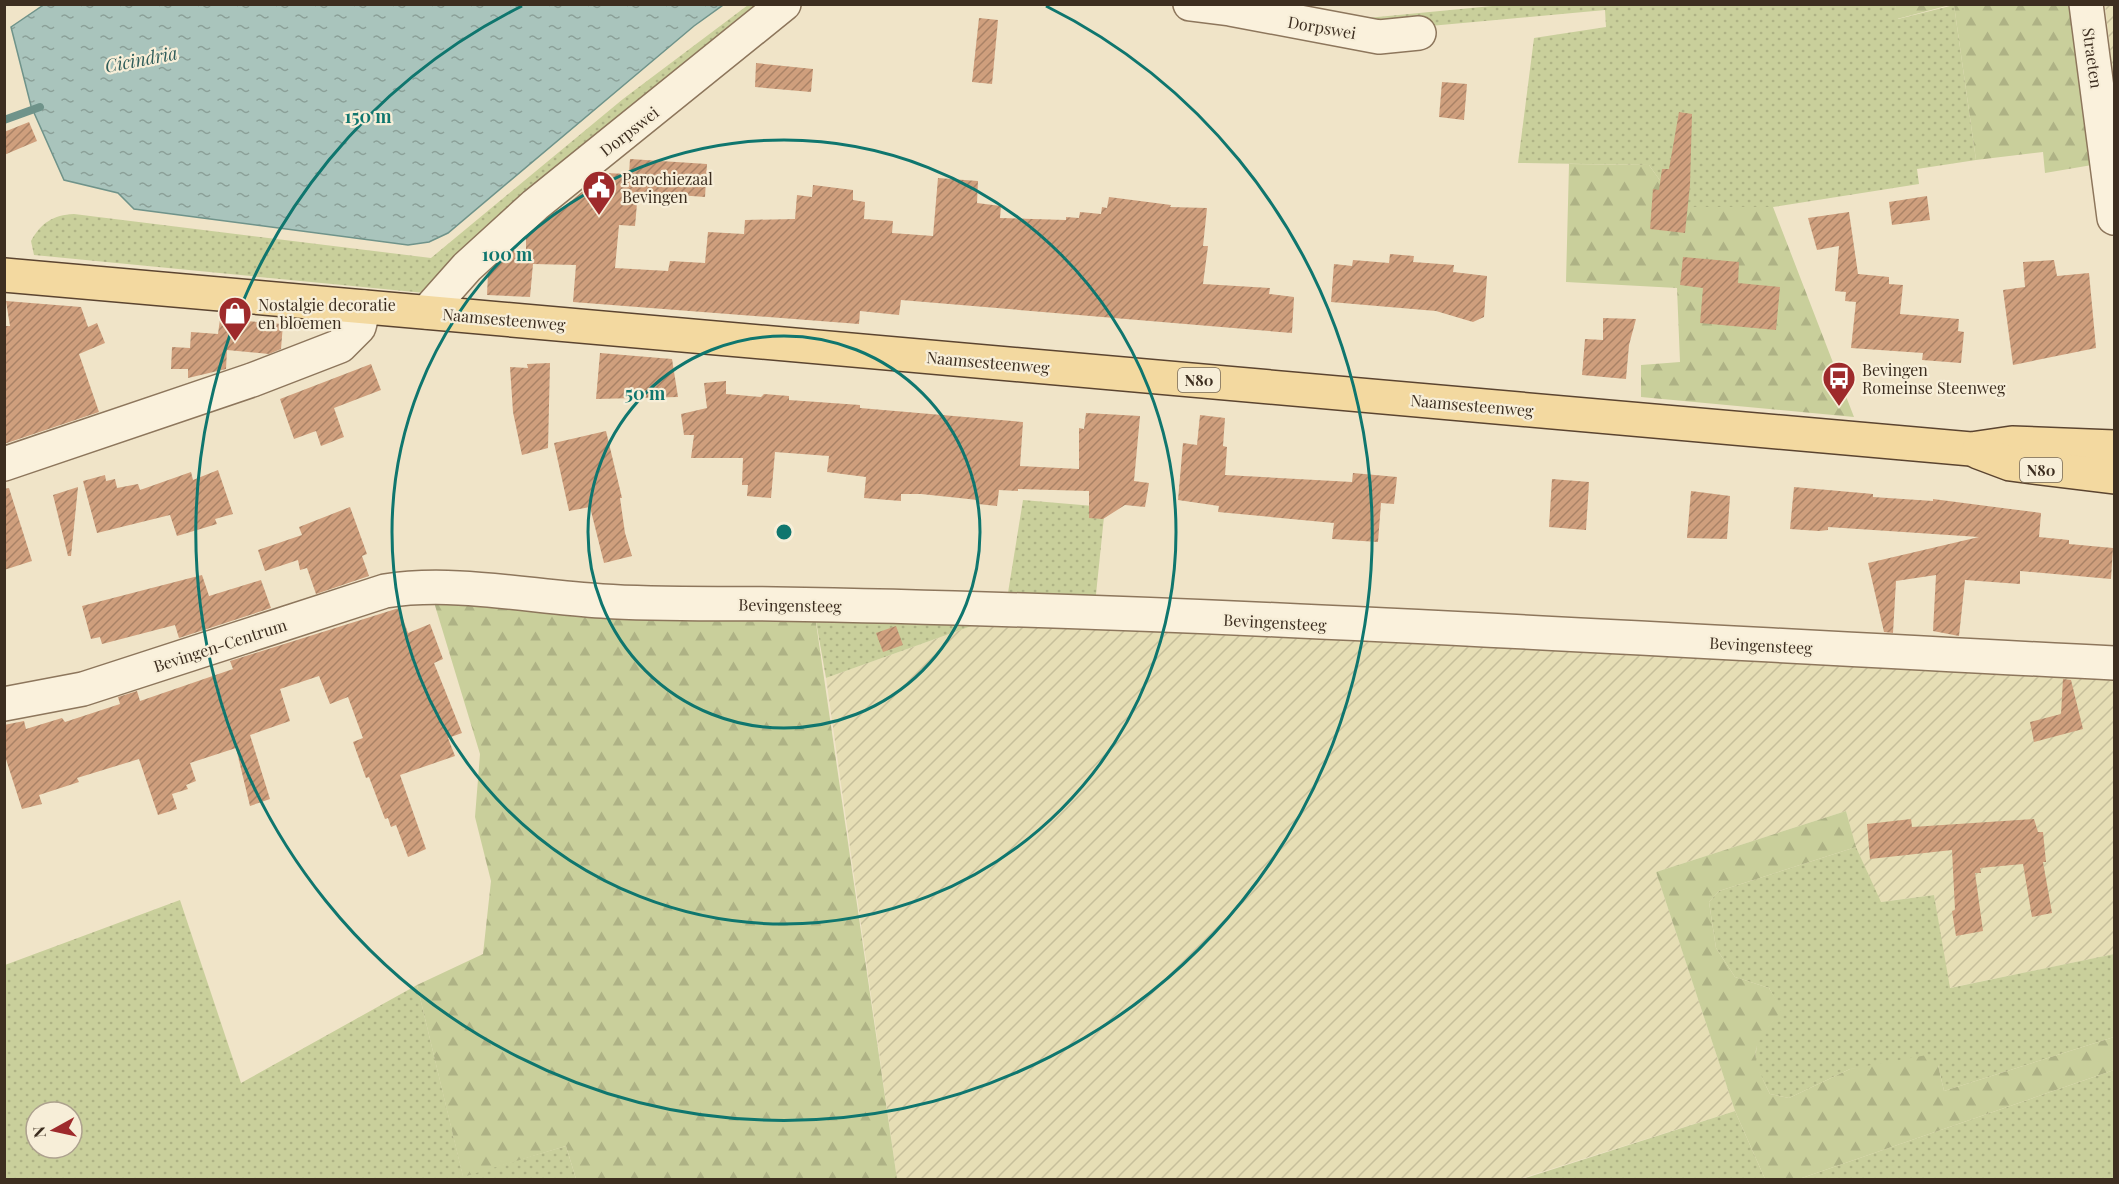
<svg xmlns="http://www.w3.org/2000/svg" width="2119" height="1184" font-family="'Playfair Display',serif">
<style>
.farmland{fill:url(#farmland-furrows)}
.grass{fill:url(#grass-dots);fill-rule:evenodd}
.forest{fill:url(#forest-firs)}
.water{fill:url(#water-ripples);stroke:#6f938a;stroke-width:1.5}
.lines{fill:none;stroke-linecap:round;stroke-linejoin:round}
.stream{stroke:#6f938a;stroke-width:8}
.building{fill:url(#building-hatch)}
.minor-casing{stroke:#8d765c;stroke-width:36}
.major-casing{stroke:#5b4430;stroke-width:36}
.minor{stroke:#faf1dc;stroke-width:33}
.major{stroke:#f3d9a0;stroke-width:33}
.ring{fill:none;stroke:#0f766e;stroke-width:3}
.labels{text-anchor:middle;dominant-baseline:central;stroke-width:4.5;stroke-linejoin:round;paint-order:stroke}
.shield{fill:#f7eed8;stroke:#756857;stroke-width:1.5}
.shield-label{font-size:15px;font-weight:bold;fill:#3d2e20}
.street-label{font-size:16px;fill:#3d2e20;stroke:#f7eed8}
.poi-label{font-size:16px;fill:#3d2e20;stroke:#f7eed8;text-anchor:start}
.water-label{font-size:18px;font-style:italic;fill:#2f5d5a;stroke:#f7eed8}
.centre{fill:#0f766e;stroke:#f7eed8;stroke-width:3}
.ring-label{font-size:18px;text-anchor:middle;font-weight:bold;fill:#0f766e;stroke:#f7eed8;stroke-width:4.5;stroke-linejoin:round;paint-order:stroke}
</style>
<defs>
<pattern id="farmland-furrows" width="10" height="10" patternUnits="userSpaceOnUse" patternTransform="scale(1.5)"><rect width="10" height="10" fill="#e6deb5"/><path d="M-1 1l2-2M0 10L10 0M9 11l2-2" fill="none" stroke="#c6bf9b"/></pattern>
<pattern id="grass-dots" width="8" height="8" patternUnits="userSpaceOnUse" patternTransform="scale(1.5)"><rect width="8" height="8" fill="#c9cf9b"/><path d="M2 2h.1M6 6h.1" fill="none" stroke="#aeb285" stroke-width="1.8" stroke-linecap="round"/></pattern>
<pattern id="forest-firs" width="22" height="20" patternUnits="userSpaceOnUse" patternTransform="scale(1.5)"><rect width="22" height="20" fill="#c9cf9b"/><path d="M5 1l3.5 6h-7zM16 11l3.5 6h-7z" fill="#aeb285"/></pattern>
<pattern id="water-ripples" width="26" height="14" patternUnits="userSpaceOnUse" patternTransform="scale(1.5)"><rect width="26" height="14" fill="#a9c4bc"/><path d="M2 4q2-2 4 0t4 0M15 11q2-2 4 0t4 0" fill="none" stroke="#8ba098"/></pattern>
<pattern id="building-hatch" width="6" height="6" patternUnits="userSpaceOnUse" patternTransform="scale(1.5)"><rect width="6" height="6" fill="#cf9f7d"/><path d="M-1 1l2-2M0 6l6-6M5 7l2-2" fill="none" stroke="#a98266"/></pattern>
</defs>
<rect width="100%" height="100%" fill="#f0e4c8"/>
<g class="farmland">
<polygon points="2105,5 2114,5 2114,83"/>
<polygon points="980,623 2114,669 2114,954 1949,988 1934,895 1880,902 1856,847 1846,811 1656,872 1735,1111 1519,1179 897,1179 826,678"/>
</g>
<g class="grass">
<polygon points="1513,4 1895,4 1898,19 1954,5 1976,160 1917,169 1919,184 1773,207 1679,207 1649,165 1518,163 1534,38 1606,27 1605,10 1364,32 1232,5 1301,5 1367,18"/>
<path d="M748 5H769L425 293 34 255 31 241C41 223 53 215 74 214L431 258 623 99Z"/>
<polygon points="1023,500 1105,507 1095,604 1007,599"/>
<polygon points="815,616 980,623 826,678"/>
<polygon points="1856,847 1881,902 1934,895 1950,988 2114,954 2114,1037 1944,1091 1938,1065 1850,1069 1789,1098 1770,1094 1755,1064 1757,1041 1781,1010 1769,988 1735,977 1716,948 1709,902 1719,891"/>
<path d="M180 900 241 1083 417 985 463 1176 566 1146 576 1179 5 1180V965ZM36 1112H72V1148H36Z"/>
<polygon points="2114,1070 2114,1179 1799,1179"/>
<polygon points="1735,1111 1765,1179 1519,1180"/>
</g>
<g class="forest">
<polygon points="1895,5 1895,4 1950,5 1897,19"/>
<polygon points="1954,5 2072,5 2092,165 2045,173 2043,152 1976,160"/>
<polygon points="1569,164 1649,165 1679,207 1773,207 1854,417 1641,397 1641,365 1680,362 1677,288 1566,282"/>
<polygon points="433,599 815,616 897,1179 576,1179 566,1146 463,1177 417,985 483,954 491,881 475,817 480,754"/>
<path d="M1846 811 1856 847 1719 891 1709 902 1716 948 1735 977 1769 988 1782 1010C1752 1048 1747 1049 1770 1094L1789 1098 1850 1069 1927 1055 1938 1065 1944 1091 2114 1037V1070L1799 1179H1765L1735 1111 1656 872Z"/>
</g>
<polygon class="water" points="45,4 723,4 723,5 694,26 448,233 429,242 408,245 134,209 118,193 64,180 31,106 11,27"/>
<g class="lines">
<polyline class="stream" points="4,120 40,107"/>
</g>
<g class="building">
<polygon points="979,18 998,20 992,84 972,82"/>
<polygon points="756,63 813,69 811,92 755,87"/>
<polygon points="1442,82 1467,84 1464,120 1439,117"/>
<polygon points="1679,112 1692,114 1690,185 1685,233 1650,229 1653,189 1659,190 1662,169 1669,169"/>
<polygon points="29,122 37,141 4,155 4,132"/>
<polygon points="630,159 707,164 705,197 638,192 635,226 619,225 615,268 668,271 670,261 705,263 708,232 744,234 745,220 795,219 797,195 812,197 813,185 853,190 853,200 865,202 864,219 893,221 892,233 933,236 938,178 978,181 977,203 1001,206 1000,218 1066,220 1066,217 1079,218 1080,212 1101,214 1102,207 1107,208 1109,197 1171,205 1170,207 1207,208 1203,246 1208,246 1203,284 1270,288 1269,294 1294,297 1292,333 901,300 899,315 860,311 859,324 573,302 576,265 533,264 530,297 487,295 488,273 515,249 526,250 526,238 605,173 629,174"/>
<polygon points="1927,196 1930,220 1892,225 1889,202"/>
<polygon points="1849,212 1858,274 1889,277 1889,284 1903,285 1900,314 1959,319 1958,331 1964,332 1961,363 1922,360 1923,353 1851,348 1856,302 1845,301 1846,292 1835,291 1839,246 1817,250 1808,218"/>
<polygon points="1390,254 1414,256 1413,262 1454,265 1453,272 1487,276 1484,317 1473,322 1436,311 1331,302 1334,264 1352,266 1353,260 1389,263"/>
<polygon points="1683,257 1739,262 1738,283 1780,287 1776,330 1700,323 1703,288 1680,285"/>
<polygon points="2054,260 2057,276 2089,273 2096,348 2013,365 2003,290 2025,287 2023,262"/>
<polygon points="6,301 81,307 88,327 97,323 105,343 79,354 99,412 4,444 4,326 10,326"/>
<polygon points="1603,318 1636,319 1629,345 1626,379 1582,375 1585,339 1603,340"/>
<polygon points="220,319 283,324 281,349 269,354 227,350 226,369 188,378 188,369 171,369 172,347 190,348 191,332 218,334"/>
<polygon points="600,353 672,359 678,397 596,399"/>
<polygon points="550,363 548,448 522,455 513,412 510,367 528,368 527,364"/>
<polygon points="371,364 381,390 334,408 344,437 321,446 316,431 294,439 280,399"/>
<polygon points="726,381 726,394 761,397 764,394 789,396 789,400 860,405 860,408 1023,422 1020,466 1079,469 1079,428 1084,429 1086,413 1140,416 1134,481 1149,483 1145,507 1125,505 1103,519 1089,518 1089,491 1018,489 1018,491 999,490 997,506 978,504 978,500 921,494 901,494 901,501 864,498 866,477 827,472 829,456 775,452 771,498 747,496 748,485 742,485 743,458 691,458 694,435 684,435 681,414 707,408 704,383"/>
<polygon points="1200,415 1225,418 1223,446 1227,447 1225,475 1352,482 1353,473 1397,477 1394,504 1381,503 1378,542 1332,539 1334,523 1218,512 1219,506 1178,500 1183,443 1197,445"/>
<polygon points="606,431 622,498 620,498 625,533 632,556 604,563 590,507 569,511 554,443"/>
<polygon points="218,470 233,514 215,519 217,524 177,536 170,515 97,533 83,481 105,475 106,481 115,479 117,488 138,484 140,490 191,472 193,480"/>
<polygon points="1552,479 1589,482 1586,530 1549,527"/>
<polygon points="78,487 71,556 68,556 53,495"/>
<polygon points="1794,487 1873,494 1873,497 1933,501 1933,499 2041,513 2039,537 2069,540 2069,544 2113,548 2111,579 2020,571 2020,584 1965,580 1959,636 1933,631 1936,575 1896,581 1893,633 1884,632 1868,563 1979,537 1828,527 1828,530 1819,531 1790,529"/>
<polygon points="9,488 32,561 4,570 4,489"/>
<polygon points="1691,491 1730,496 1727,539 1687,538"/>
<polygon points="350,507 367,554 362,556 369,576 316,594 307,568 300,570 298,560 265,571 258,550 302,535 299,527"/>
<polygon points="202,575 209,596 261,580 271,608 179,638 175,625 102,644 100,637 91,639 82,606"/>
<polygon points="399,608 408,633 430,624 443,659 434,663 462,733 448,738 455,756 400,775 426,849 408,857 396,825 391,827 388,818 385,819 369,777 366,778 353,742 363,738 348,697 330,704 319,676 280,689 290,721 250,735 270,799 250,806 236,748 190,763 196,781 186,785 188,789 172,794 177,809 158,815 139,759 77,778 79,782 39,795 42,804 22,809 4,753 4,725 24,721 26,729 62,718 65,722 120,704 118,697 137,691 140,701 233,669 230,661"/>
<polygon points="896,626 903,645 883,652 876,633"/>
<polygon points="2063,679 2071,680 2083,729 2034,742 2030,722 2061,714"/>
<polygon points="1911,819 1912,827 2034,819 2038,832 2043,832 2046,862 2043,862 2052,913 2032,917 2023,864 1980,868 1981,873 1975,873 1983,931 1956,936 1952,911 1955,910 1952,850 1870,859 1867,824"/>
</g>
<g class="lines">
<defs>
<g id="minor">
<polyline points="1190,4 1230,9 1379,37 1419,33"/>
<polyline points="2086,4 2114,218"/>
<polyline points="427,312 467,267 535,205 784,4"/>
<polyline points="4,464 252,380 340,346 359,327 364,307"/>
<path d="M4 704 83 689 385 591C454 580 532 597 602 601 660 605 718 603 776 604 1222 611 1669 641 2114 663"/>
</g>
<g id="major">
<polyline points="4,275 1971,449 2012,443 2114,447"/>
<polyline points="1978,452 2010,464 2114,477"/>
</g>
</defs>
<use href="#minor" class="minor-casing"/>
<use href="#major" class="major-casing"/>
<use href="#minor" class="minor"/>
<use href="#major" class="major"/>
</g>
<g class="ring">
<circle cx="784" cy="532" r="196"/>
<circle cx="784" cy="532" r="392"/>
<path d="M1046 6A588 588 0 1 1 522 6"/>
</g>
<defs>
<symbol id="civic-pin" viewBox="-11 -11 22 30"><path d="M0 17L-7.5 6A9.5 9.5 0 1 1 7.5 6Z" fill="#9e2a2b" stroke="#f7eed8"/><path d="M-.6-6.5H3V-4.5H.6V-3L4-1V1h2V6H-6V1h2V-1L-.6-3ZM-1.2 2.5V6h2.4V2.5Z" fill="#fff"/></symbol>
<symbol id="shop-pin" viewBox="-11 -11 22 30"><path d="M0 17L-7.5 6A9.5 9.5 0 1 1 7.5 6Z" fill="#9e2a2b" stroke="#f7eed8"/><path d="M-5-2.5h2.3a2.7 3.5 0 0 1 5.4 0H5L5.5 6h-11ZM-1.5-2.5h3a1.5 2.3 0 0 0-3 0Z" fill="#fff"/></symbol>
<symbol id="bus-pin" viewBox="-11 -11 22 30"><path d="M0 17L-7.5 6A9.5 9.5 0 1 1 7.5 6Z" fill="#9e2a2b" stroke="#f7eed8"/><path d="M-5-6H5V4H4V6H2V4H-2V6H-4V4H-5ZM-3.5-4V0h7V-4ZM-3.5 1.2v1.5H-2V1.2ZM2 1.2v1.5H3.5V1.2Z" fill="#fff"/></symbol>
</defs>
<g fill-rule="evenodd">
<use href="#civic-pin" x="580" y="168" width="38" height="52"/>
<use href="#shop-pin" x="216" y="294" width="38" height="52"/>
<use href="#bus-pin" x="1820" y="359" width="38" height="52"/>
</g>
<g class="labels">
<g class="shield">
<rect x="1178" y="368" width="42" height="24" rx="4.5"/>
<rect x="2020" y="458" width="42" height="24" rx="4.5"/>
</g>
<g class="shield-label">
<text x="1199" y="380">N80</text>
<text x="2041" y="470">N80</text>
</g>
<g class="street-label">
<text transform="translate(1322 27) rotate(10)">Dorpswei</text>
<text transform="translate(2093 58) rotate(82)">Straeten</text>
<text transform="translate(629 131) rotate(-38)">Dorpswei</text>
<text transform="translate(504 319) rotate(5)">Naamsesteenweg</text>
<text transform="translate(988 362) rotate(5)">Naamsesteenweg</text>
<text transform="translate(1472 405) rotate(5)">Naamsesteenweg</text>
<text transform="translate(790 605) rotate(1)">Bevingensteeg</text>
<text transform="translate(1275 622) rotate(3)">Bevingensteeg</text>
<text transform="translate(220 645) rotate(-18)">Bevingen-Centrum</text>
<text transform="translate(1761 645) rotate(3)">Bevingensteeg</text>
</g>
<g class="poi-label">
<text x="622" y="178">Parochiezaal<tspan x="622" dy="18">Bevingen</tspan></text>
<text x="258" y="304">Nostalgie decoratie<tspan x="258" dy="18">en bloemen</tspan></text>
<text x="1862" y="369">Bevingen<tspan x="1862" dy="18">Romeinse Steenweg</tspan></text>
</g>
<g class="water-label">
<text transform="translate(141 59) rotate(-11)">Cicindria</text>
</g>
</g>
<circle cx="784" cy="532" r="9" class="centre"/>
<g class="ring-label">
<text x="368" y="123">150 m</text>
<text x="507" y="261">100 m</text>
<text x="645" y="400">50 m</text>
</g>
<rect width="2119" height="1184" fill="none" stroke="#3d2e20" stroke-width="12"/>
<g transform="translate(54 1130) rotate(262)"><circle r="28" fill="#f7eed8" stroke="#ada18e" stroke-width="1.5"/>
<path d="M0-4.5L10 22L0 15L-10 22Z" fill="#9e2a2b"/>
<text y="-9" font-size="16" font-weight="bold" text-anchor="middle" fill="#3d2e20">N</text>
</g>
</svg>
